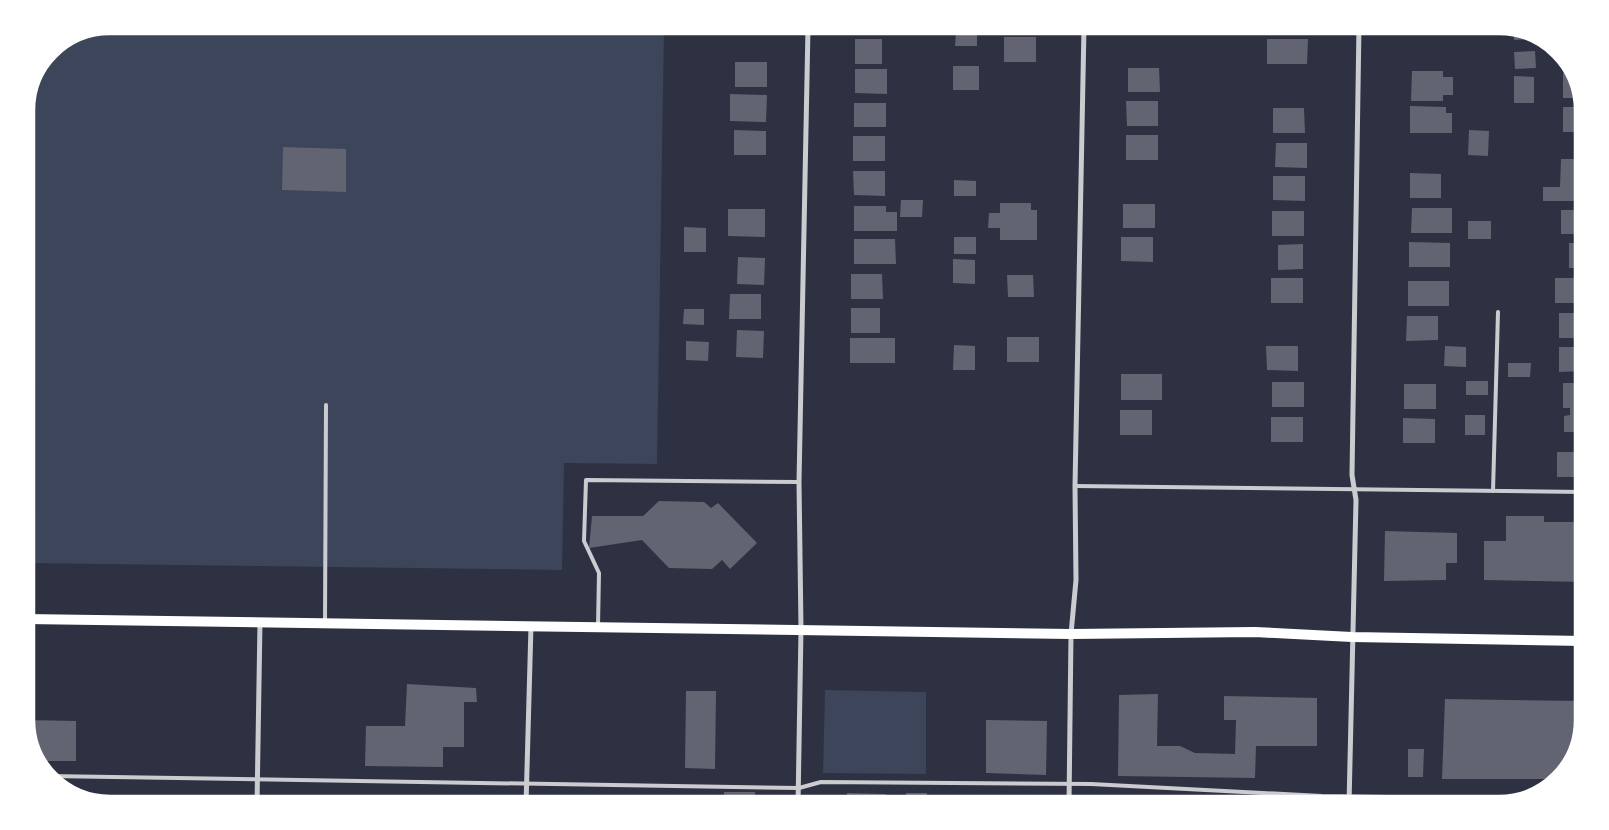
<svg xmlns="http://www.w3.org/2000/svg" width="1609" height="830" font-family="'Crimson Pro',serif">
<style>
.green{fill:#3c4559}
.building{fill:#626471}
.lines{fill:none;stroke-linecap:round;stroke-linejoin:round}
.service{stroke:#caccd0;stroke-width:4}
.minor{stroke:#caccd0;stroke-width:5}
.secondary{stroke:#fff;stroke-width:10}
.rim{fill:none;stroke:#fff;stroke-width:2.5}
</style>
<rect width="100%" height="100%" fill="#2d3142"/>
<g class="green">
<polygon points="664,29 657,464 564,463 562,570 25,563 25,105 50,50 78,31"/>
<polygon points="825,690 926,692 926,774 823,773"/>
</g>
<g class="building">
<polygon points="1420,25 1456,25 1449,31 1420,31"/>
<rect x="1264" y="26" width="41" height="4"/>
<polygon points="1514,29 1533,33 1533,39 1514,40"/>
<polygon points="956,32 977,32 977,46 955,46"/>
<rect x="1004" y="37" width="32" height="25"/>
<rect x="855" y="39" width="27" height="25"/>
<polygon points="1267,39 1308,39 1307,64 1267,64"/>
<polygon points="1535,51 1536,68 1515,69 1514,52"/>
<rect x="735" y="62" width="32" height="25"/>
<rect x="953" y="66" width="26" height="24"/>
<polygon points="1128,68 1159,68 1160,92 1128,92"/>
<polygon points="855,69 887,69 887,94 855,93"/>
<polygon points="1412,71 1443,71 1443,77 1453,77 1453,95 1443,95 1443,101 1411,101"/>
<polygon points="1563,73 1573,73 1582,98 1563,98"/>
<polygon points="1514,76 1534,77 1534,103 1514,103"/>
<polygon points="730,94 767,95 766,122 730,121"/>
<polygon points="1126,101 1158,101 1158,126 1127,126"/>
<rect x="854" y="103" width="32" height="24"/>
<polygon points="1410,106 1446,107 1446,113 1452,113 1452,133 1410,133"/>
<rect x="1563" y="107" width="21" height="25"/>
<polygon points="1273,108 1304,108 1305,133 1273,133"/>
<polygon points="734,130 766,131 766,155 734,155"/>
<polygon points="1469,130 1489,131 1488,156 1468,155"/>
<rect x="1126" y="135" width="32" height="25"/>
<rect x="853" y="136" width="32" height="25"/>
<polygon points="1276,143 1307,143 1307,168 1275,167"/>
<polygon points="283,147 346,149 346,192 282,190"/>
<polygon points="1561,159 1584,159 1584,201 1543,201 1543,187 1560,187"/>
<polygon points="853,171 885,171 885,196 854,195"/>
<polygon points="1410,173 1441,174 1441,198 1410,198"/>
<polygon points="1273,176 1305,176 1305,201 1273,200"/>
<polygon points="954,180 976,181 976,196 954,196"/>
<polygon points="901,200 923,200 922,217 900,217"/>
<polygon points="1000,203 1031,203 1031,210 1037,210 1037,240 1000,240 1000,228 988,228 989,213 1000,213"/>
<rect x="1123" y="204" width="32" height="24"/>
<polygon points="854,206 886,206 886,212 897,212 897,231 854,231"/>
<polygon points="1412,208 1452,208 1452,233 1411,233"/>
<polygon points="728,209 765,209 765,237 728,236"/>
<rect x="1561" y="210" width="23" height="24"/>
<rect x="1272" y="211" width="32" height="25"/>
<rect x="1468" y="221" width="23" height="18"/>
<polygon points="684,227 706,228 706,252 684,252"/>
<rect x="954" y="237" width="22" height="17"/>
<polygon points="1121,237 1153,237 1153,262 1121,261"/>
<polygon points="854,239 895,239 896,264 854,264"/>
<polygon points="1409,242 1450,243 1450,267 1409,267"/>
<rect x="1569" y="243" width="15" height="25"/>
<polygon points="1303,244 1303,269 1278,270 1278,245"/>
<polygon points="738,257 765,258 764,285 737,284"/>
<polygon points="953,259 975,260 975,284 953,283"/>
<polygon points="851,274 882,274 883,299 851,299"/>
<polygon points="1007,275 1033,275 1034,297 1008,297"/>
<rect x="1271" y="278" width="32" height="25"/>
<rect x="1555" y="278" width="29" height="25"/>
<rect x="1408" y="281" width="41" height="25"/>
<polygon points="730,294 761,294 761,319 729,319"/>
<rect x="851" y="308" width="29" height="25"/>
<polygon points="684,309 704,309 704,325 683,324"/>
<rect x="1559" y="313" width="25" height="25"/>
<polygon points="1407,316 1438,316 1438,340 1406,341"/>
<polygon points="737,330 764,331 763,358 736,357"/>
<rect x="1007" y="337" width="32" height="25"/>
<rect x="850" y="338" width="45" height="25"/>
<polygon points="686,341 709,342 708,361 686,360"/>
<polygon points="954,345 975,346 975,370 953,370"/>
<polygon points="1266,346 1298,346 1298,371 1267,370"/>
<polygon points="1445,346 1466,347 1466,367 1444,366"/>
<polygon points="1559,347 1584,347 1584,371 1559,372"/>
<polygon points="1508,363 1531,363 1530,377 1508,377"/>
<rect x="1121" y="374" width="41" height="26"/>
<rect x="1466" y="381" width="22" height="14"/>
<rect x="1272" y="382" width="32" height="25"/>
<polygon points="1563,383 1584,383 1584,432 1564,432 1564,416 1570,415 1570,408 1563,408"/>
<rect x="1404" y="384" width="32" height="25"/>
<rect x="1120" y="410" width="32" height="25"/>
<rect x="1465" y="415" width="20" height="20"/>
<rect x="1271" y="417" width="32" height="25"/>
<polygon points="1403,418 1435,419 1435,443 1403,443"/>
<rect x="1557" y="452" width="27" height="25"/>
<polygon points="659,501 704,502 711,508 718,503 757,543 730,569 722,560 712,569 669,568 642,540 589,548 592,516 643,516"/>
<polygon points="1506,516 1544,516 1544,522 1584,522 1584,582 1484,580 1484,541 1506,541"/>
<polygon points="1385,531 1457,533 1457,563 1446,563 1446,580 1384,581"/>
<polygon points="407,684 476,688 477,702 464,702 464,747 443,747 443,767 365,766 366,726 405,726"/>
<polygon points="686,691 716,691 715,769 685,768"/>
<polygon points="1158,694 1157,746 1180,746 1195,753 1235,754 1236,720 1224,720 1224,696 1317,698 1317,746 1256,746 1255,778 1118,776 1119,695"/>
<polygon points="1445,699 1584,701 1584,720 1575,758 1556,779 1442,779"/>
<polygon points="25,720 76,721 76,761 37,761"/>
<polygon points="986,720 1047,721 1046,775 986,773"/>
<polygon points="1408,749 1424,749 1423,777 1408,777"/>
<rect x="724" y="792" width="31" height="13"/>
<polygon points="847,793 886,794 886,805 847,805"/>
<polygon points="906,793 927,793 926,805 906,805"/>
<polygon points="1267,798 1306,799 1306,805 1267,805"/>
</g>
<g class="lines">
<g class="service">
<polyline points="1075,486 1584,492"/>
<polyline points="1493,491 1498,312"/>
<polyline points="325,623 326,405"/>
<polyline points="598,626 599,573 584,541 586,480 799,482"/>
<polyline points="49,776 799,788 821,782 1091,784 1322,796 1520,799"/>
</g>
<g class="minor">
<polyline points="257,805 260,622"/>
<polyline points="526,805 531,626"/>
<polyline points="798,805 801,629 799,482 808,28"/>
<polyline points="1069,805 1071,634 1076,580 1075,486 1084,27"/>
<polyline points="1349,805 1356,500 1352,475 1359,26"/>
</g>
<polyline class="secondary" points="25,619 1071,634 1255,632 1352,637 1584,641"/>
</g>
<path d="M0 0H1609V830H0ZM110 34H1499A76 76 0 0 1 1575 110V720A76 76 0 0 1 1499 796H110A76 76 0 0 1 34 720V110A76 76 0 0 1 110 34Z" fill="#fff" fill-rule="evenodd"/>
<path class="rim" d="M110 34H1499A76 76 0 0 1 1575 110V720A76 76 0 0 1 1499 796H110A76 76 0 0 1 34 720V110A76 76 0 0 1 110 34Z"/>
</svg>
